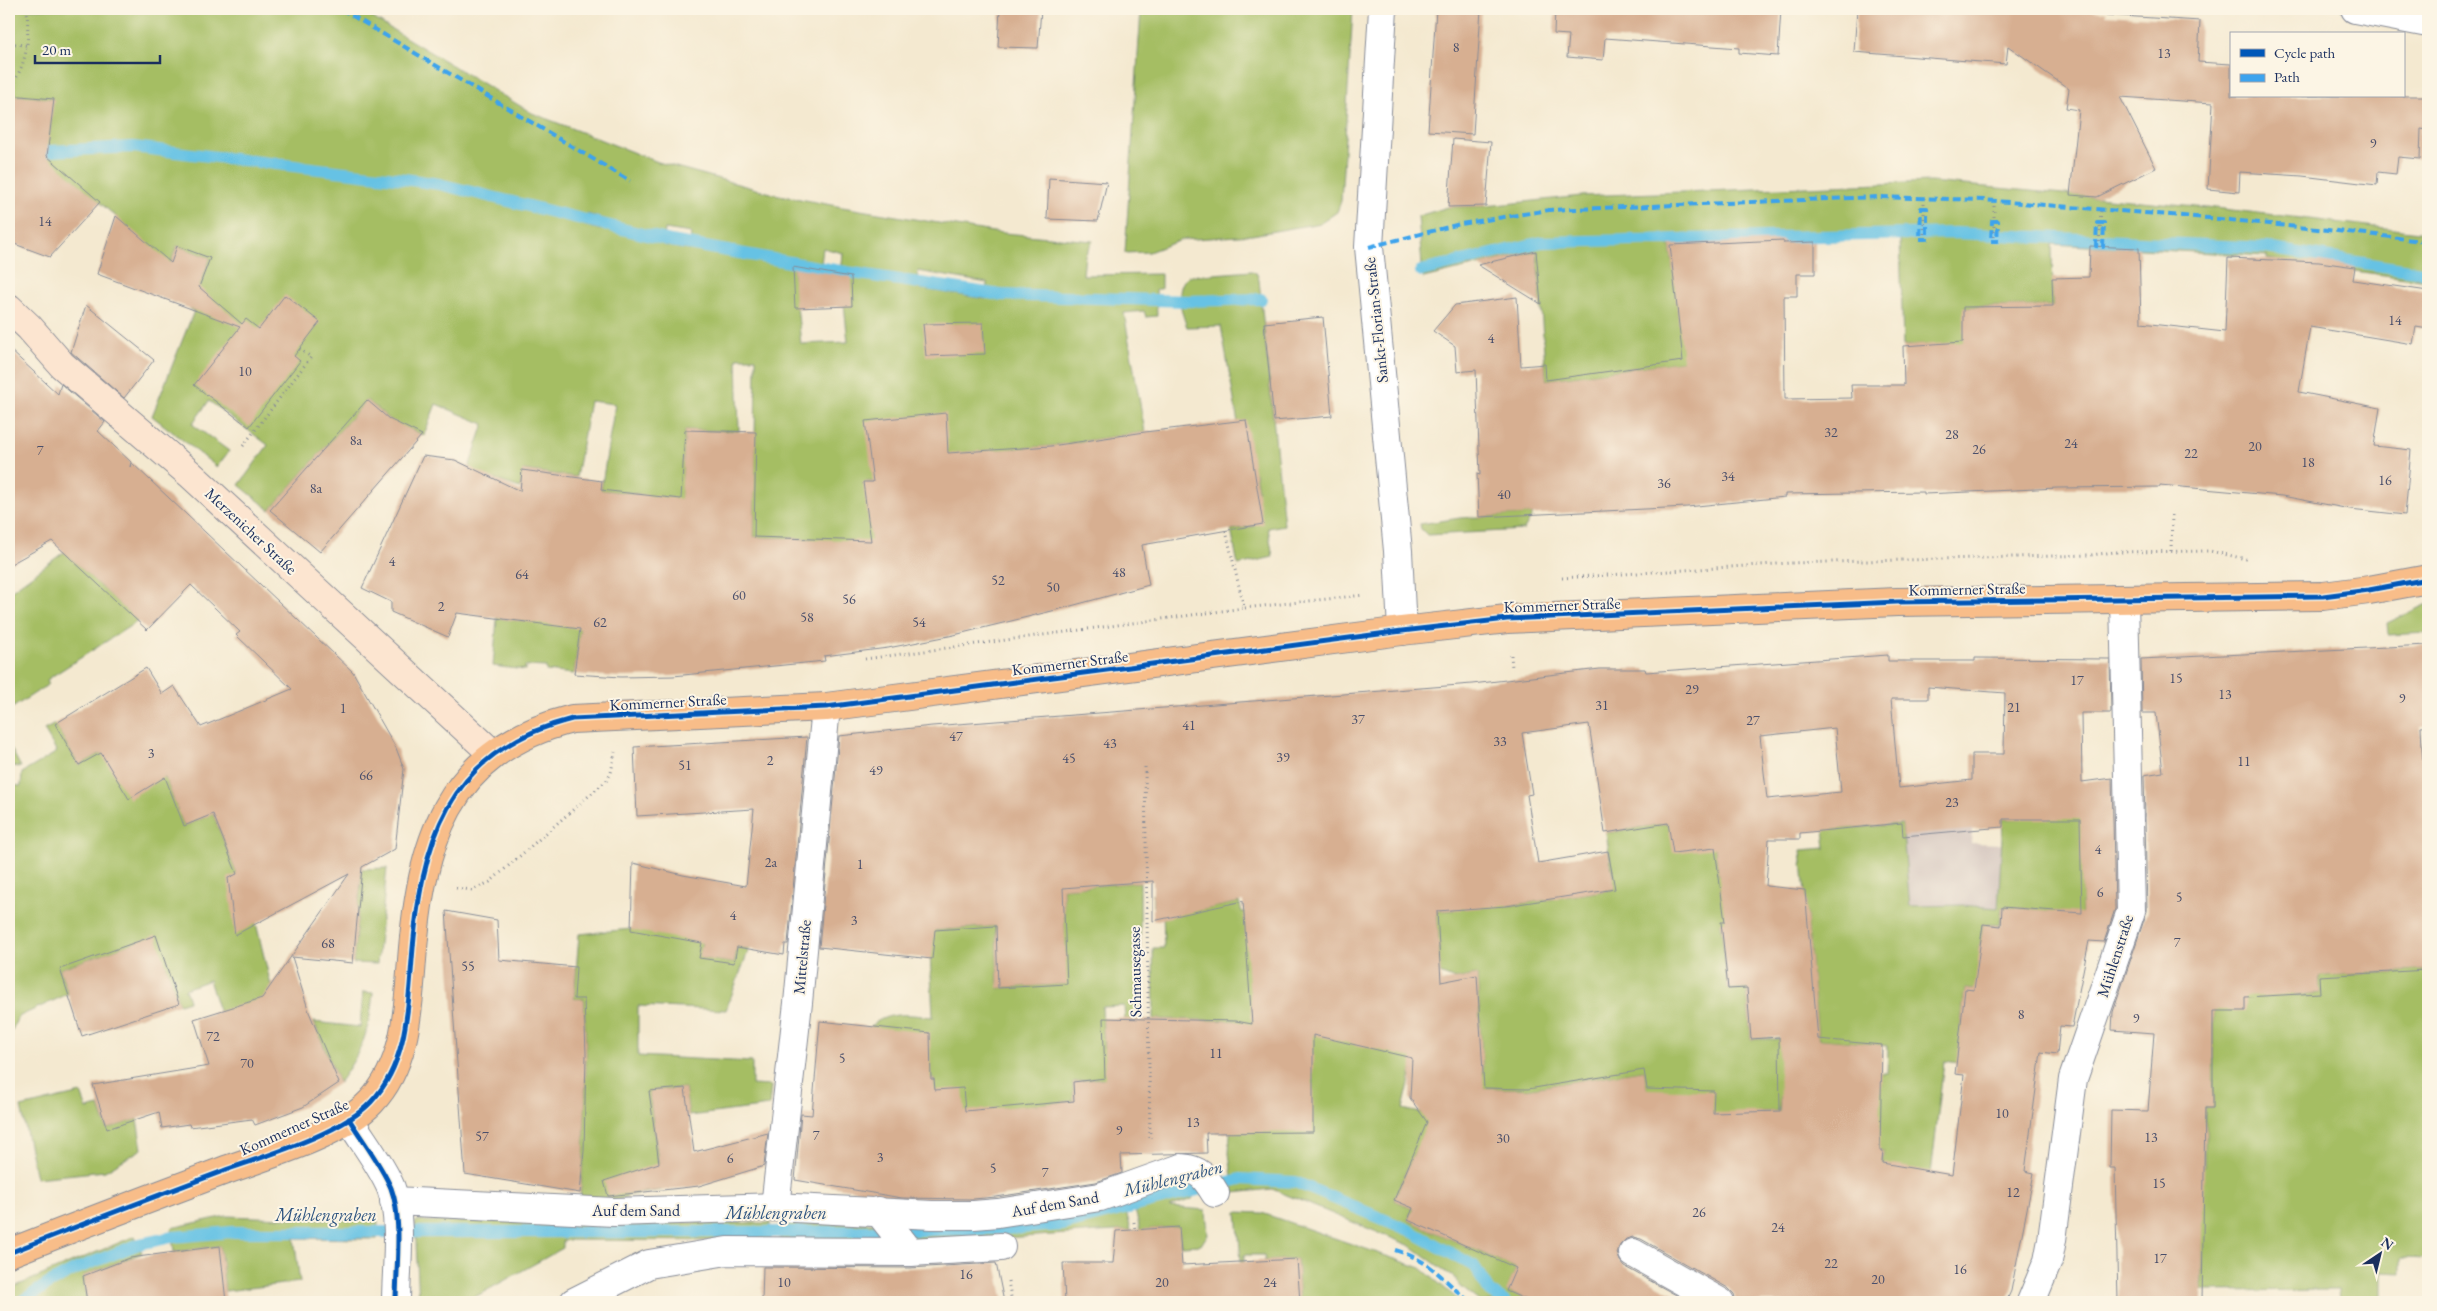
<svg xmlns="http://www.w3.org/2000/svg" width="2437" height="1311" font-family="'EB Garamond',serif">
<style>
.industrial{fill:#cfc0ba}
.green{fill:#a5be64;stroke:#607661;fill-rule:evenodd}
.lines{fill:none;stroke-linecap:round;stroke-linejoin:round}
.stream{stroke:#66c2e4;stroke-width:12}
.building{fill:#d7af91;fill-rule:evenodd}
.street-casing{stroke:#888c97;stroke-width:30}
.secondary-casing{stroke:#888c97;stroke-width:30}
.primary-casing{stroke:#888c97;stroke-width:30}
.path{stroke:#888c97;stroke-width:3;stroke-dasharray:1 4;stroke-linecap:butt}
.street{stroke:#fff;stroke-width:28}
.secondary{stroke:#fce5d0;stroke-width:28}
.primary{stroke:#f8bd89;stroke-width:28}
.quiet{stroke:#3da3ed;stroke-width:4;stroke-dasharray:8 4;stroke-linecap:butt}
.cycleway-casing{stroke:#fcf5e5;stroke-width:8}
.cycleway{stroke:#0057b8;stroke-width:5}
.labels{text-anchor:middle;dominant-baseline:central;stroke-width:4;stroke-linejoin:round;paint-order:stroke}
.number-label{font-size:14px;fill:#4a4f6b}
.street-label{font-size:16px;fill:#1b2f5e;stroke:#fcf5e5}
.water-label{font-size:18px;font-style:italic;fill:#2e5480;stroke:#fcf5e5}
</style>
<rect width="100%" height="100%" fill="#fcf5e5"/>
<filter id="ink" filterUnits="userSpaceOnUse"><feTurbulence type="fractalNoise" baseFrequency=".02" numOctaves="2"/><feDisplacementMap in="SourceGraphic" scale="10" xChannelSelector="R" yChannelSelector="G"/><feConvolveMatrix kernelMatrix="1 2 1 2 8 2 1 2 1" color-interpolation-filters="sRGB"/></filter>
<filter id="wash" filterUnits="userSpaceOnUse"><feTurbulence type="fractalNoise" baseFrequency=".0096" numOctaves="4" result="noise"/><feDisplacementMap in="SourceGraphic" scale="20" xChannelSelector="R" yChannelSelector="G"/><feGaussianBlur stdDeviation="1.12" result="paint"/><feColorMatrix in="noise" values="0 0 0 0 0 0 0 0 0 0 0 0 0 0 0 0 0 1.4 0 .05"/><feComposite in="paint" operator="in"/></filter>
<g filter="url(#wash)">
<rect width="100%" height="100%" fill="#f4e9d0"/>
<polygon class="industrial" points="1972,829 1971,843 2002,844 1998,908 1962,905 1910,906 1903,836"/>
<g class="green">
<path d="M9 9H358L532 113 658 162 774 194 842 207 993 232 1093 241 1085 255 1083 275 1161 274V289H1156L1157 316 1146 317 1144 311 1124 313 1145 432 1051 446 957 453 958 478 865 482 872 545 813 562 812 539 754 537 756 358H737L739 431 685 430 681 516 639 494 601 490 615 404 590 401 576 477 523 470 520 488 468 470 484 424 436 404 424 435 394 423 367 400 270 510 239 485 268 445 209 401 192 424 229 451 217 467 152 416 194 311 190 309 210 258 177 246 165 278 129 228 67 174 15 181 9 188V138H49L53 99 9 95ZM587 214 604 219 601 230 583 225ZM665 229 691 233 689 250 663 245ZM823 248 843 253 841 275 848 342 801 344 793 267 820 272ZM918 271 987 283 986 299 916 288Z"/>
<polygon points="1141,9 1353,9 1341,201 1337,212 1321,223 1252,235 1181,240 1149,252 1125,253"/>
<polygon points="1931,182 2207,207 2428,233 2428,281 2267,259 2267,256 2052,244 2053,306 1964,307 1963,366 1927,345 1903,346 1900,239 1670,245 1685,361 1546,380 1537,251 1423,278 1418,216 1448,207 1486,206 1581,196"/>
<path d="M1252 271 1257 274 1259 280 1284 525 1268 528 1273 557 1238 565 1231 530 1255 526 1249 492 1258 491 1255 473 1247 474 1221 326 1187 327C1181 311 1174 289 1188 276Z"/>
<polygon points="1533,514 1524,530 1427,535 1421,529 1420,524 1460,518"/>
<polygon points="64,552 138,621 54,675 47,680 49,684 9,710 9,592"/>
<polygon points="586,586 574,674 546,671 546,667 525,666 525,670 493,666 497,618 531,622"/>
<polygon points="2428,604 2428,633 2388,635 2387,623"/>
<polygon points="55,724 79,765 101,753 165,777 184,826 213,814 247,899 250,898 279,1019 219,1011 209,980 185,989 189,1001 179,1004 165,963 150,968 140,941 60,969 68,994 18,1017 9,1037 9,785 21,786 22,773 57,752 44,730"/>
<polygon points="9,745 21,767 9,766"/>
<polygon points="2422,745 2428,745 2428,813 2425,815"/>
<polygon points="1490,808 1507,906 1615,889 1606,833 1668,823 1715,848 1719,875 1737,875 1741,920 1721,923 1728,989 1747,988 1751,1039 1795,1039 1848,1073 1887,1073 1888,1046 1818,1039 1801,850 1826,848 1824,830 1902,824 1910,906 1962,905 1998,908 2003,819 2083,817 2082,914 2002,907 2000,925 1983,924 1980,949 1983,991 1965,989 1961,1024 1976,1065 1944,1061 1924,1236 1882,1180 1883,1151 1848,1150 1804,1095 1780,1096 1779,1111 1758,1112 1759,1149 1650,1113 1644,1070 1528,1089 1479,1088 1483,1074 1477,975 1455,979 1440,973 1437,911 1454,910"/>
<polygon points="387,868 377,964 353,963 362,869"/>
<path d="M1140 882 1141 1090 1101 1078 1073 1082 1074 1101 936 1115 934 1079 889 1074 870 1027C888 1010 911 1015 933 1017L929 931 996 926 998 988 1066 984 1063 888ZM1124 1006 1127 1047 1104 1048 1102 1007Z"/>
<polygon points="1166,892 1201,910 1239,902 1242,912 1290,906 1415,1058 1403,1109 1438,1117 1414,1153 1394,1200 1413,1208 1408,1220 1516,1268 1507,1291 1532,1302 1480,1302 1461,1287 1456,1279 1411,1246 1272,1189 1234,1193 1229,1153 1236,1021 1154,1019 1153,948 1164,948 1163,907 1153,907 1153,894"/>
<polygon points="631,929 702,941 700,958 734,963 737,947 749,949 726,1010 638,1006 638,1056 752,1062 752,1085 771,1086 769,1106 689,1116 685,1088 649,1091 662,1190 630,1195 613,1203 580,1197 584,1151 586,1054 584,999 574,999 579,934"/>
<polygon points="2213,955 2295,995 2320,993 2319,976 2428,970 2428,1259 2401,1258 2401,1273 2381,1272 2381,1302 2339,1302 2338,1290 2203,1291 2202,1225 2195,1168 2205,1167 2205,1108 2213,1108"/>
<path d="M363 992 373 993C369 1034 362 1050 339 1083L314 1022 360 1027Z"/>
<polygon points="81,1093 87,1109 99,1106 107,1129 137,1119 142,1149 105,1171 36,1178 21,1107"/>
<polygon points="1179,1178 1195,1194 1192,1199 1169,1207 1206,1210 1208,1234 1201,1245 1181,1246 1178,1227 1140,1230 1132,1198"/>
<polygon points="1123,1200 1131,1230 1005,1238 1003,1219"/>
<polygon points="1237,1212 1262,1213 1421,1268 1461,1302 1300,1302 1297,1259 1265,1261 1264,1255 1244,1255 1244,1262 1241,1262"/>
<polygon points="226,1216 378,1221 377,1239 294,1238 300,1282 225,1291 220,1246 174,1252 171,1228"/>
<polygon points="993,1220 995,1238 915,1242 900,1223"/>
<polygon points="415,1221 770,1223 770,1241 563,1240 563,1248 466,1302 419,1302"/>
<polygon points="780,1223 874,1223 889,1242 780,1241"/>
<polygon points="135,1236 142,1253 83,1276 87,1302 9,1302 9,1289"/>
</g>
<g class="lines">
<g class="stream">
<polyline points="9,153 133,147 404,179 439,184 671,241 846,272 1001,295 1187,301 1261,299"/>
<polyline points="1421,271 1542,242 1956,233 2266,248 2428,273"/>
<polyline points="21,1302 48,1284 76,1269 139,1244 172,1237 232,1232 791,1232 1006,1229 1063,1225 1240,1179 1295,1182 1409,1230 1474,1266 1489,1291 1505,1302"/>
</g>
</g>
<g id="blocks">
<g class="building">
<polygon points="1000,9 1041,9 1038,48 998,47"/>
<polygon points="1436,9 1481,9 1473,134 1428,131"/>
<polygon points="1555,9 1781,9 1778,56 1739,53 1739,48 1605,38 1603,60 1567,57 1569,35 1554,34"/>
<polygon points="1857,9 2088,9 2088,11 2107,12 2106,15 2200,21 2198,62 2231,64 2231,96 2428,96 2428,130 2421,129 2420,159 2398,157 2396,174 2378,172 2377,185 2302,176 2240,172 2239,192 2208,189 2213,103 2120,97 2156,168 2097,197 2070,195 2079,110 2066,108 2069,89 2008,46 2006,64 1854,52"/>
<polygon points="9,95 54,99 47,156 100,202 50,257 9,242"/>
<polygon points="1453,139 1491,142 1486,206 1448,207"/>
<polygon points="1049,178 1107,182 1098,221 1047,219"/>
<polygon points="116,216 171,263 177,246 210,258 199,287 242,324 246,319 259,329 285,295 320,322 294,356 300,361 249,427 194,385 240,327 97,274"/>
<polygon points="1783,240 1784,243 1815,242 1815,274 1797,274 1797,296 1784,296 1785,399 1852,398 1851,385 1904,385 1903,346 1963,342 1963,307 2053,306 2052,278 2089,277 2090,246 2139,248 2141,323 2225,332 2228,258 2319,262 2355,267 2353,280 2428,291 2428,329 2416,327 2413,344 2310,327 2299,392 2380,408 2374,446 2411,450 2405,515 2350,509 2282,496 2160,485 2160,487 2058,488 1924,494 1924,492 1785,494 1785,497 1687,507 1479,517 1477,474 1480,475 1476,370 1457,372 1455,346 1433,331 1455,305 1517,297 1521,366 1545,364 1546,380 1683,361 1670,245"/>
<polygon points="1536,251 1541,304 1478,265"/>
<polygon points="793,267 851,277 852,306 795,308"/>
<polygon points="86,305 154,360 124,398 71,352"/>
<polygon points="1323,317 1332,416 1274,421 1264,323"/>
<polygon points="983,323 985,354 926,356 923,324"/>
<polygon points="9,349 58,394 61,384 105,422 98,431 131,462 130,467 132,463 353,672 396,748 404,769 395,849 362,867 353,963 292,957 309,1012 339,1083 303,1107 255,1125 252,1119 190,1127 189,1124 162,1128 159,1112 107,1129 93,1085 209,1066 194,1019 262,998 349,874 235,935 228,878 237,874 213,814 184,826 165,777 129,799 101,753 79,765 55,724 146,668 162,694 174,686 201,727 292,689 236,635 240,632 191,585 147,630 52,541 9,565"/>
<polygon points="367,400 389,419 422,435 320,552 270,510"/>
<polygon points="946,413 948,453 1051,446 1145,432 1246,420 1263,524 1142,545 1149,585 1056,610 954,635 888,648 824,656 825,661 673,676 621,677 574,674 580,629 457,613 448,637 391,612 391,602 362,588 423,456 455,460 520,491 522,470 602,481 601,490 681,499 685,430 756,432 754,537 871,541 863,482 873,482 865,421"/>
<polygon points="2428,645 2428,726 2421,727 2428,859 2428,970 2319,976 2320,993 2245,997 2245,1011 2213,1011 2213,1108 2205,1108 2202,1302 2118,1302 2115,1168 2110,1168 2111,1110 2148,1111 2154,1033 2112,1030 2113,1012 2147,911 2144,775 2163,772 2156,713 2142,713 2141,659"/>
<path d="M1888 655V661H1975V658L2110 659 2111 713H2081L2082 782 2112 778 2115 909 2104 942 2089 941 2072 1027 2060 1026 2057 1054 2041 1052 2025 1171 2034 1173 2011 1291 2006 1302H1736L1734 1294 1728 1288 1641 1239 1633 1237 1626 1239 1620 1245 1617 1253 1620 1261 1625 1267 1689 1302H1532L1506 1291 1516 1268 1408 1220 1413 1208 1394 1200 1427 1122 1410 1098 1412 1058 1313 1035V1132L1206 1133 1207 1153 1121 1155 1122 1173 1096 1182 996 1197 973 1199 902 1198 795 1180 801 1114 812 1115 820 1021 930 1033 931 1079H934L935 1090 963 1088 965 1111 1074 1101 1073 1082 1105 1078 1103 1018 1236 1021 1252 1024 1243 901 1153 921V881L1063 888 1067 984 998 988 996 926 935 930 932 959 819 947 839 736 932 726 1472 684 1600 669H1645L1646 672ZM1928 687 2005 693 2004 754H1972V780L1899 788 1891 699H1928ZM1589 724 1605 833 1668 823 1673 853 1715 848 1725 922H1721L1728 989 1747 988 1751 1039 1779 1037 1780 1111 1713 1113 1714 1091 1647 1089 1644 1070 1528 1089 1484 1088 1477 975 1441 982 1437 911 1506 906 1615 889 1608 851 1538 863 1527 795 1532 794 1522 733ZM1835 728 1841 792 1767 799 1760 736ZM2003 819H2080L2082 913 2002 907 2001 926 1983 924 1974 990 1965 989 1955 1074 1964 1075 1952 1175 1882 1163 1883 1151H1880L1882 1045 1818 1039 1805 890 1766 886 1769 839H1800V833L1902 823 1903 836 2003 827Z"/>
<polygon points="807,737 788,944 785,944 784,955 737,947 734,963 699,958 702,943 631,930 633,863 683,875 746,886 754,809 637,816 634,747"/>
<polygon points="446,911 497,920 499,960 576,967 574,999 584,999 586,1054 584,1151 580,1193 465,1174"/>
<polygon points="156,935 179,1004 82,1036 60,969"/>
<polygon points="685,1088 694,1152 768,1133 764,1166 699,1186 608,1196 604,1181 659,1163 649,1091"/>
<polygon points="1179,1227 1182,1265 1297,1259 1300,1302 1065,1302 1063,1263 1113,1263 1116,1231"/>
<polygon points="220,1246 226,1302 87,1302 83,1276 130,1258"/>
<polygon points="996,1263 1004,1302 762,1302 763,1267 910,1268"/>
</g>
</g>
</g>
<g filter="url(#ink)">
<use href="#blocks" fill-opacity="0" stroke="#888c97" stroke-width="1"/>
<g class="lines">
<defs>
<g id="street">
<polyline points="1383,9 1369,247 1398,551 1402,631"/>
<polyline points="2355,9 2428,23"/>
<path d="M349 1119C362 1140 382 1166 391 1188 403 1220 396 1268 396 1302"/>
<path d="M394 1201 614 1212 775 1207 932 1215H974L998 1213 1100 1197 1181 1168C1200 1169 1206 1178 1215 1193"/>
<polyline points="775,1207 798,1003 826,707"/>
<polyline points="910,1252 1001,1247"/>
<polyline points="1633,1253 1720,1302"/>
<polyline points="574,1302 649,1264 727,1251 910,1252 878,1211"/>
<polyline points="2031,1302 2048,1261 2052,1240 2073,1079 2131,911 2124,599"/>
</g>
<polyline id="secondary" points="9,308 29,327 62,365 190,474 493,754"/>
<path id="primary" d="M9 1253C80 1225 151 1198 223 1171 265 1156 341 1134 371 1102 407 1064 408 1009 412 960 421 844 445 751 572 719L826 707 1402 631 1507 619 1897 602 2323 596 2369 590 2428 579"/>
</defs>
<use href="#street" class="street-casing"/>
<use href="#secondary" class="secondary-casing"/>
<use href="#primary" class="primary-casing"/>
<g class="path">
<polyline points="10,43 29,46"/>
<path d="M9 90C28 61 29 43 27 9"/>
<polyline points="1924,239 1924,198"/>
<polyline points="1994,242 1994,201"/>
<polyline points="2099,247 2101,209"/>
<polyline points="243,446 311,357 299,349"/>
<polyline points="1226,531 1244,608 1364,595"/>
<polyline points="2171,551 2172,514"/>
<polyline points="1562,578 1791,563 2091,555 2115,552 2210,551 2246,559"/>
<polyline points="1511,655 1512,668"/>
<polyline points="865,659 1244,608"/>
<polyline points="1145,767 1150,1141"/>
<polyline points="456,888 472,890 490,882 607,780 611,773 615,752"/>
<polyline points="1134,1222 1135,1230"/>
<polyline points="1008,1281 1012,1302"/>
</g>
<use href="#street" class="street"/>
<use href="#secondary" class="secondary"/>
<use href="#primary" class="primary"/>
<g class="quiet">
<polyline points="341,9 630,181"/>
<polygon points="1921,208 1927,208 1927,239 1920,239"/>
<polygon points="1992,221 1998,221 1997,241 1991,241"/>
<polygon points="2097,223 2104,223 2103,247 2096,246"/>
<polyline points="1369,247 1460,224 1549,210 1879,197 1983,200 2220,219 2376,235 2428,242"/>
<path d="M1395 1250C1434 1262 1441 1279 1470 1302"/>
</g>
<defs>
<g id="cycleway">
<path d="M349 1119C362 1140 382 1166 391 1188 403 1220 396 1268 396 1302"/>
<path d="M9 1253C80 1225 151 1198 223 1171 265 1156 341 1134 371 1102 407 1064 408 1009 412 960 421 844 445 751 572 719L826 707 1402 631 1507 619 1897 602 2323 596 2369 590 2428 579"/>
</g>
</defs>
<use href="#cycleway" class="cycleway-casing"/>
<use href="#cycleway" class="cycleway"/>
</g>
</g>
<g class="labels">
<g class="number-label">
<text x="1456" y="47">8</text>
<text x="2164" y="53">13</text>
<text x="2373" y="143">9</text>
<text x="45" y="221">14</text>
<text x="2395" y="320">14</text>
<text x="1491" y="338">4</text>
<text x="245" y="371">10</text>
<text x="1831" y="432">32</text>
<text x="1952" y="434">28</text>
<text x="356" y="440">8a</text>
<text x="2071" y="443">24</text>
<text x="2255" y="446">20</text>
<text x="1979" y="449">26</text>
<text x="40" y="450">7</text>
<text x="2191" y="453">22</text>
<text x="2308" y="462">18</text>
<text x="1728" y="476">34</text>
<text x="2385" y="480">16</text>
<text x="1664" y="483">36</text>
<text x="316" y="488">8a</text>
<text x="1504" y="494">40</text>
<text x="392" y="561">4</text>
<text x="1119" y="572">48</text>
<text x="522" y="574">64</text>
<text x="998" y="580">52</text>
<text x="1053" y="587">50</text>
<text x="739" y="595">60</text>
<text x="849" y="599">56</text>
<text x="441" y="606">2</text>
<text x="807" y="617">58</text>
<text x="600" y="622">62</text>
<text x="919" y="622">54</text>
<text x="2176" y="678">15</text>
<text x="2077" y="680">17</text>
<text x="1692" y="689">29</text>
<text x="2225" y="694">13</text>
<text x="2402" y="698">9</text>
<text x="1602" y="705">31</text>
<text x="2014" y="707">21</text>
<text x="343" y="708">1</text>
<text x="1358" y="719">37</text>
<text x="1753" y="720">27</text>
<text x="1189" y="725">41</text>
<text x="956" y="736">47</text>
<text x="1500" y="741">33</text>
<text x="1110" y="743">43</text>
<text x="151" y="753">3</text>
<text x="1283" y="757">39</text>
<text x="1069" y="758">45</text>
<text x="770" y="760">2</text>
<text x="2244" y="761">11</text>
<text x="685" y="765">51</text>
<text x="876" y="770">49</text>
<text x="366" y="775">66</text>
<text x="1952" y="802">23</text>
<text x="2098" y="849">4</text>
<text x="771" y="862">2a</text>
<text x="860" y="864">1</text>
<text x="2100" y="892">6</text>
<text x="2179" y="897">5</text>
<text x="733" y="915">4</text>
<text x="854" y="920">3</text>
<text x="2177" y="942">7</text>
<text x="328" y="943">68</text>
<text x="468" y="966">55</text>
<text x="2021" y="1014">8</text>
<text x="2136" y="1018">9</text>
<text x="213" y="1036">72</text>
<text x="1216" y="1053">11</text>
<text x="842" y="1058">5</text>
<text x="247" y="1063">70</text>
<text x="2002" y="1113">10</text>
<text x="1193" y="1122">13</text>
<text x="1119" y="1130">9</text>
<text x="816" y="1135">7</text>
<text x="482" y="1136">57</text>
<text x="2151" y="1137">13</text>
<text x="1503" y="1138">30</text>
<text x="880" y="1157">3</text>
<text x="730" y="1158">6</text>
<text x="993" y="1168">5</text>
<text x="1045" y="1172">7</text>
<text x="2159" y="1183">15</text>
<text x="2013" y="1192">12</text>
<text x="1699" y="1212">26</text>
<text x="1778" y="1227">24</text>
<text x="2160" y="1258">17</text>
<text x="1831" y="1263">22</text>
<text x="1960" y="1269">16</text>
<text x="966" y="1274">16</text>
<text x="1878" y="1279">20</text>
<text x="784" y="1282">10</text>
<text x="1162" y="1282">20</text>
<text x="1270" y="1282">24</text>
</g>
<g class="street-label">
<text transform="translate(1376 320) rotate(-96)">Sankt-Florian-Straße</text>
<text transform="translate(251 531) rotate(43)">Merzenicher Straße</text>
<text transform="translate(1967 589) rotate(-1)">Kommerner Straße</text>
<text transform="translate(1562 605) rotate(-2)">Kommerner Straße</text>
<text transform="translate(1070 663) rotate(-7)">Kommerner Straße</text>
<text transform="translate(668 702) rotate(-3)">Kommerner Straße</text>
<text transform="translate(2115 956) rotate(-72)">Mühlenstraße</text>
<text transform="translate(802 957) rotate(-85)">Mittelstraße</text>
<text transform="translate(1135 972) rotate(-91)">Schmausegasse</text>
<text transform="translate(294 1127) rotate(-24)">Kommerner Straße</text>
<text transform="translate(1055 1204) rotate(-10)">Auf dem Sand</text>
<text x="636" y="1210">Auf dem Sand</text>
</g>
<g class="water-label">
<text transform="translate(1173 1178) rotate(-14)">Mühlengraben</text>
<text x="776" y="1212">Mühlengraben</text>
<text x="326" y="1214">Mühlengraben</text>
</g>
</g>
<rect width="2437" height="1311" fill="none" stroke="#fcf5e5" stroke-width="30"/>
<rect x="2230" y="32" width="175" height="65" fill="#fcf5e5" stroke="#a2a6af"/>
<rect x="2240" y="49" width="25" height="8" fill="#0057b8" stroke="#a2a6af"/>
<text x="2274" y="58" font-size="15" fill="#1b2f5e">Cycle path</text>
<rect x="2240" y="74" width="25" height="8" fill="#3da3ed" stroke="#a2a6af"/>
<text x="2274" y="82" font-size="15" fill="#1b2f5e">Path</text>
<g transform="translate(2380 1254) rotate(35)" stroke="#fcf5e5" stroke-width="4" paint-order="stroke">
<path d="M0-4L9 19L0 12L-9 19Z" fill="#1b2f5e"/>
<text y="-8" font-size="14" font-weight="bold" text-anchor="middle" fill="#1b2f5e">N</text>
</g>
<path d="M35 55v8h125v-8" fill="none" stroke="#1b2f5e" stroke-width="2.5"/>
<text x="42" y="55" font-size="15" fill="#1b2f5e" stroke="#fcf5e5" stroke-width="4" paint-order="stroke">20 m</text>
</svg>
